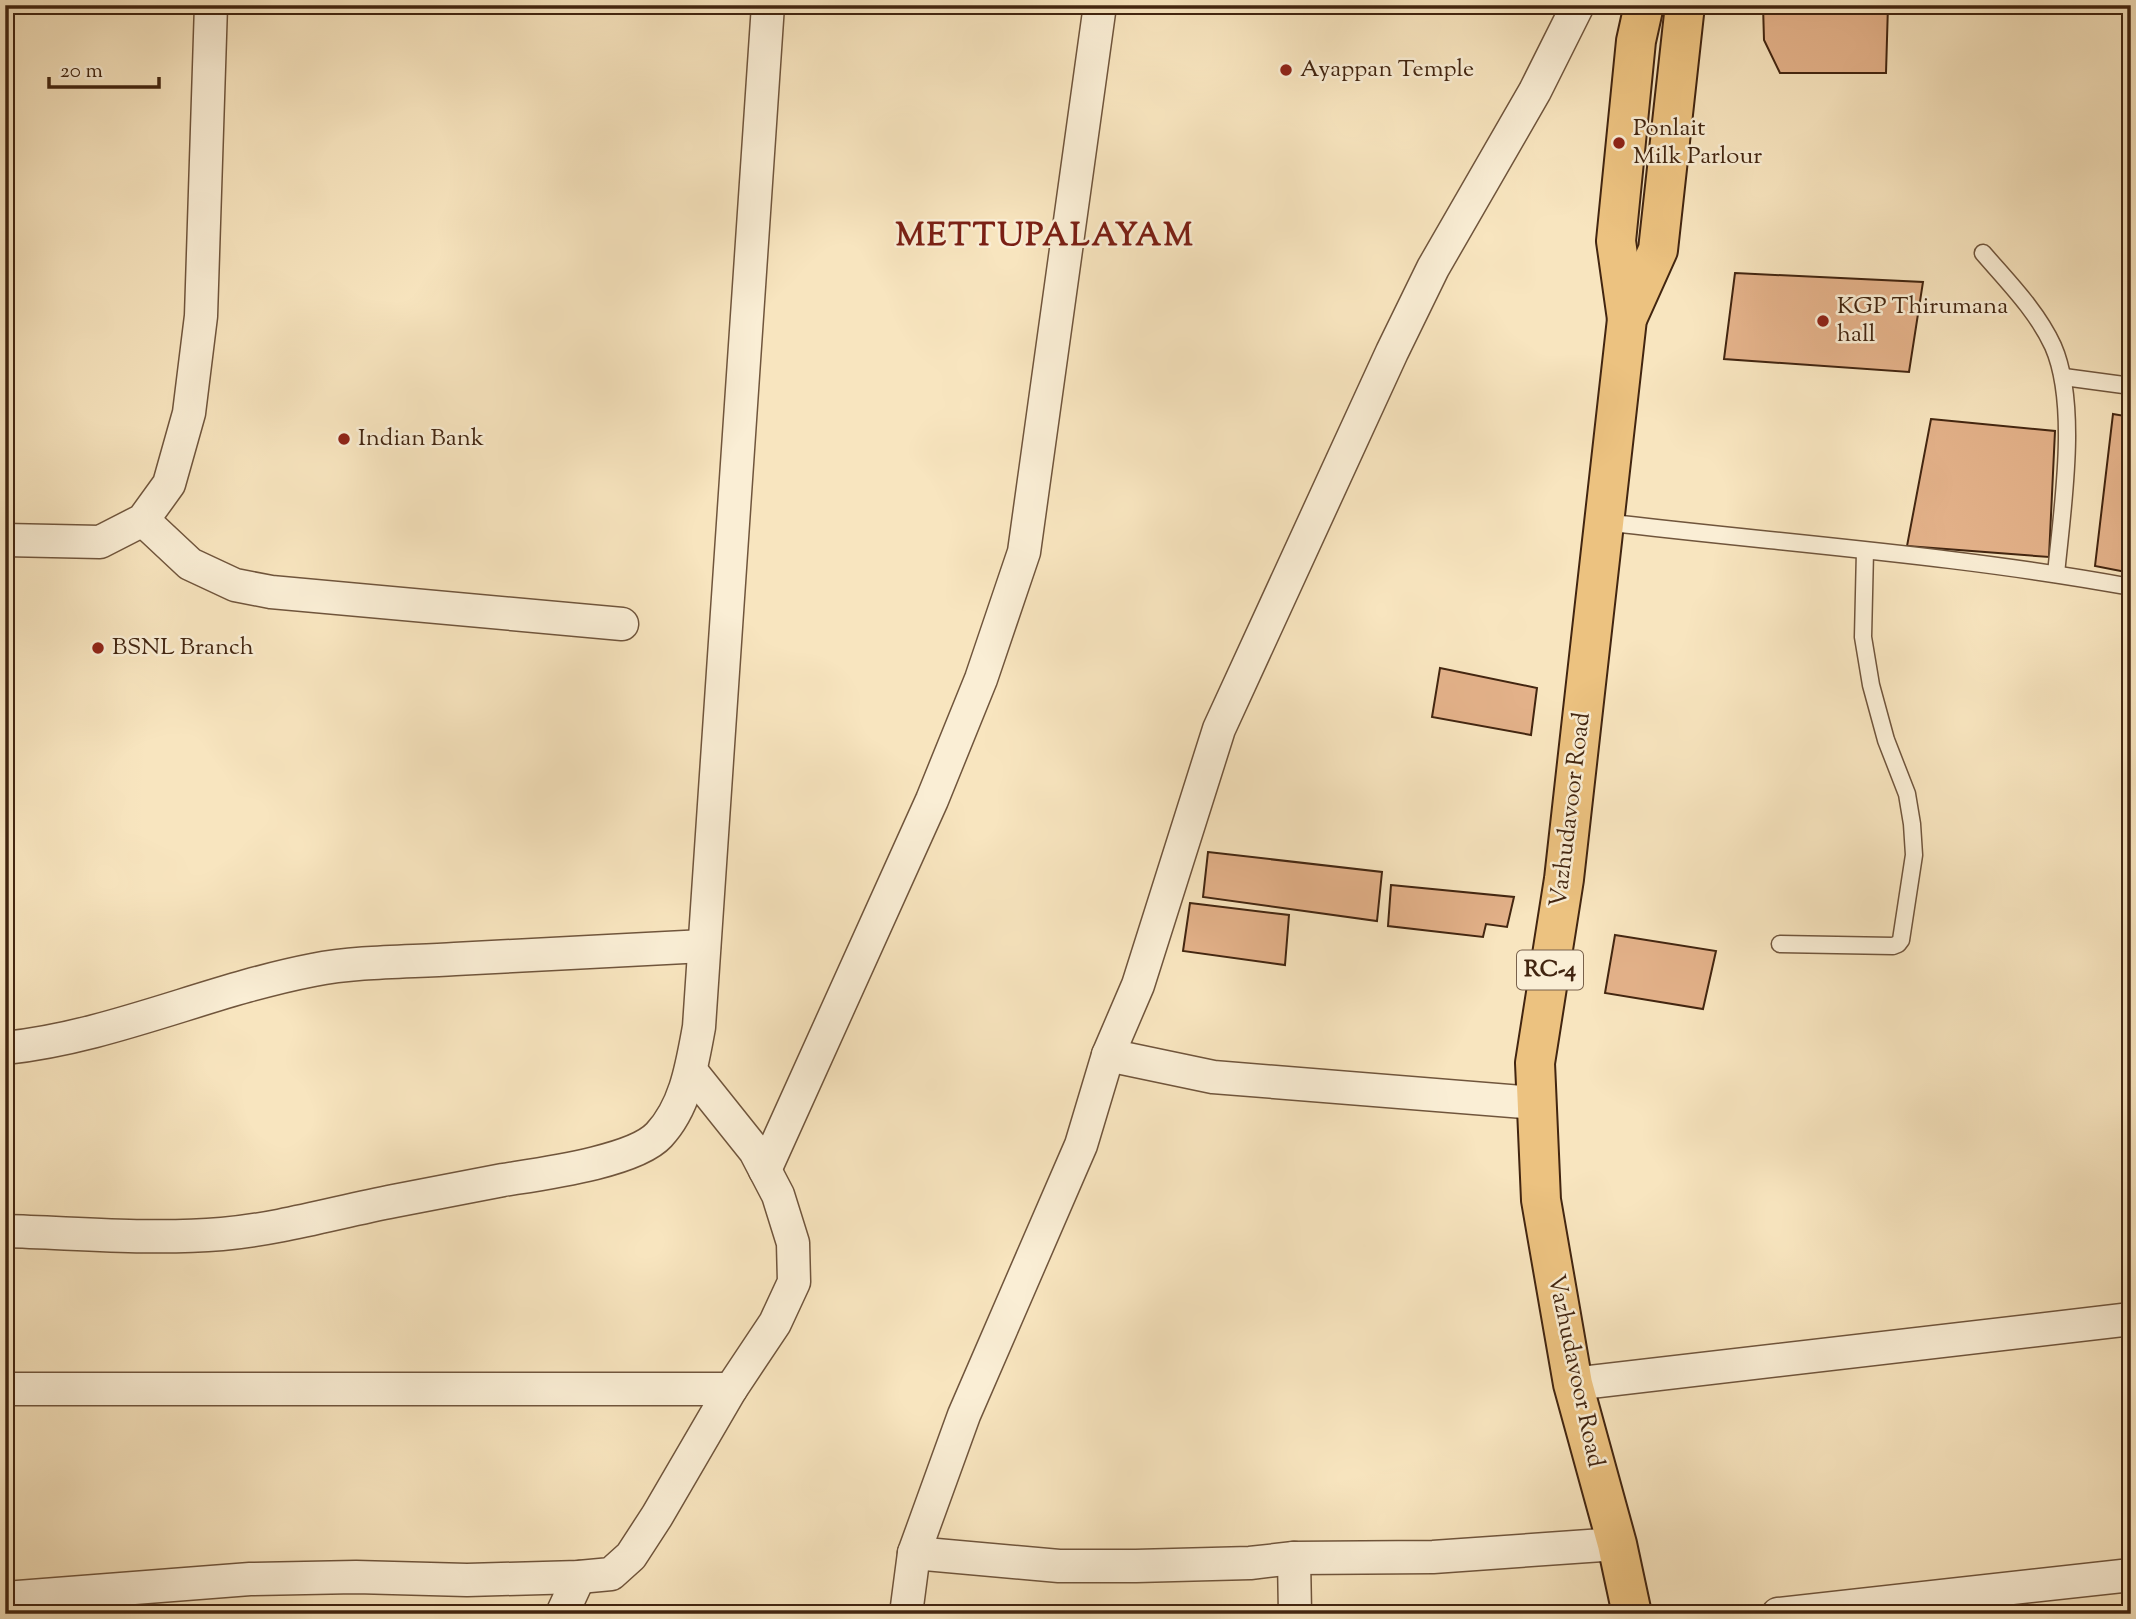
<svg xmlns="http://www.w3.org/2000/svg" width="2136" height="1619" font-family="'Sorts Mill Goudy',serif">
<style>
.building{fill:#e4b28a;stroke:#422510;stroke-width:2}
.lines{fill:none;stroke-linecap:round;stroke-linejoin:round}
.lane-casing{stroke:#70553c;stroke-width:19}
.street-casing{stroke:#70553c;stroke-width:35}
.primary-casing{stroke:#422510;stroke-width:42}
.lane{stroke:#faeed5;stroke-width:16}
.street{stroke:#faeed5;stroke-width:32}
.primary{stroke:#ecc280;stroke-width:38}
.poi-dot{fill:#8f2418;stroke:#faeed5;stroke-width:2.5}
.labels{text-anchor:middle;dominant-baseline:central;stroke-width:5;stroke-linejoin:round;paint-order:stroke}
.shield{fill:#faeed5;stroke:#79614b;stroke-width:2}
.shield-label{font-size:23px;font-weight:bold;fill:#422510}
.poi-label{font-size:24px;fill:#422510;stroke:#faeed5;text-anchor:start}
.street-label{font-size:24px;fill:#422510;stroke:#faeed5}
.district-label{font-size:32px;font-weight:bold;letter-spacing:2px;fill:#7a1f14;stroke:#faeed5}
</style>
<rect width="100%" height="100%" fill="#f8e5bf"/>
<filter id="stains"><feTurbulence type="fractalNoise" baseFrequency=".00286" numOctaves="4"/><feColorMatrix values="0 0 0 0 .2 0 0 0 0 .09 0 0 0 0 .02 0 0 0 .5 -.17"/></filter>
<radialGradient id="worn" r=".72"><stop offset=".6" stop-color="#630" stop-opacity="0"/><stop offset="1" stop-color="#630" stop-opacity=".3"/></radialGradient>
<g class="building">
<polygon points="1763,5 1888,5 1886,73 1780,73 1764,40"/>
<polygon points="1735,273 1923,282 1909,372 1724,359"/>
<polygon points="2113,414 2131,417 2131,573 2095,566"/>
<polygon points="1931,419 2055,431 2049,557 1907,546"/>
<polygon points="1440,668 1537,688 1531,735 1432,717"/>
<polygon points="1208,852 1382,872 1377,921 1203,897"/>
<polygon points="1391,885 1514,897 1507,927 1486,924 1483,937 1388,926"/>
<polygon points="1190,903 1289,915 1285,965 1183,951"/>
<polygon points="1615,935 1716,951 1703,1009 1605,993"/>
</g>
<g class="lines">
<defs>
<g id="lane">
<path d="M1983 253C2008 282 2037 311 2053 346 2079 405 2062 510 2056 574"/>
<polyline points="2064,377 2131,386"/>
<path d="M1604 522C1779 543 1957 555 2131 587"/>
<polyline points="1780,944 1893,946 1898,944 1901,940 1914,855 1912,824 1907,794 1886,740 1871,685 1863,637 1865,551"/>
</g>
<g id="street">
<polyline points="143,520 190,564 235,585 271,592 622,624"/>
<polyline points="5,540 100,542 143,520 169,484 189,413 201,316 211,5"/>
<path d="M5 1048C111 1037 209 990 313 970 359 961 409 962 455 959 538 955 621 950 704 946"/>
<polyline points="1108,1055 1213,1077 1536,1103"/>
<polyline points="765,1170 932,800 981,679 1024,552 1100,5"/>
<path d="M5 1231C77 1233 150 1240 222 1234 280 1229 337 1212 394 1201 430 1194 466 1187 503 1180 540 1174 634 1162 659 1135 686 1106 692 1065 699 1027L768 5"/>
<polyline points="1573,1384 2131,1319"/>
<polyline points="5,1389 731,1389"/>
<polyline points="914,1553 1059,1566 1136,1566 1250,1563 1294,1558 1433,1557 1617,1544"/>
<polyline points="1294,1558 1295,1614"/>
<polyline points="5,1598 250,1579 356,1577 467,1580 579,1577 611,1574 631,1556 657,1516 731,1389 775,1323 794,1282 793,1243 778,1195 755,1151 691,1071"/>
<polyline points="562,1614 579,1577"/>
<polyline points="906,1614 914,1553 964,1415 1081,1145 1108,1055 1138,985 1219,729 1392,352 1433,268 1535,91 1578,5"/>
<polyline points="1778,1614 2131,1575"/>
</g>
<g id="primary">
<polyline points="1627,319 1616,241 1636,41 1644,5"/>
<polyline points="1632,1614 1617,1544 1573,1384 1541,1200 1535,1063 1564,879 1627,319 1658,250 1685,5"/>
</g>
</defs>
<use href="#lane" class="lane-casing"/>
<use href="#street" class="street-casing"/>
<use href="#primary" class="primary-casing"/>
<use href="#lane" class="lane"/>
<use href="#street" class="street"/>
<use href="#primary" class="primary"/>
</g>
<g class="poi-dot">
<circle cx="1286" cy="70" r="7"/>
<circle cx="1619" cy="143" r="7"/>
<circle cx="1823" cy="321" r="7"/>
<circle cx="344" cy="439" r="7"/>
<circle cx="98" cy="648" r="7"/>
</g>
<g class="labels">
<rect class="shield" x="1517" y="950.5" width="66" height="39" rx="5"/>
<g class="shield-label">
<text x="1550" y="970">RC-4</text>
</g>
<g class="poi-label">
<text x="1300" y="70">Ayappan Temple</text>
<text x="1633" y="129">Ponlait<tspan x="1633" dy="28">Milk Parlour</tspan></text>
<text x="1837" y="307">KGP Thirumana<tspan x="1837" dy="28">hall</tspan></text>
<text x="358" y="439">Indian Bank</text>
<text x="112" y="648">BSNL Branch</text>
</g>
<g class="street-label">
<text transform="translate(1571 810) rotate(-83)">Vazhudavoor Road</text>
<text transform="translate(1575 1371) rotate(78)">Vazhudavoor Road</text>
</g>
<g class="district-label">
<text x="1045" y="237">METTUPALAYAM</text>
</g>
</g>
<rect width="2136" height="1619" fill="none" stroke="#f8e5bf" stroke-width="28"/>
<rect x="7" y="7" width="2122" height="1605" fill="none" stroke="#422510" stroke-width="3.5"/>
<rect x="14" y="14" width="2108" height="1591" fill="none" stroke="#422510" stroke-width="2"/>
<path d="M49 77v10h110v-10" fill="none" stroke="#422510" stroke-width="3.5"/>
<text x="60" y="77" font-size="21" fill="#422510" stroke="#faeed5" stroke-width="5" paint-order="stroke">20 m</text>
<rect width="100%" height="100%" filter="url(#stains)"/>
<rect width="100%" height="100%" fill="url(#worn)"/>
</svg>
